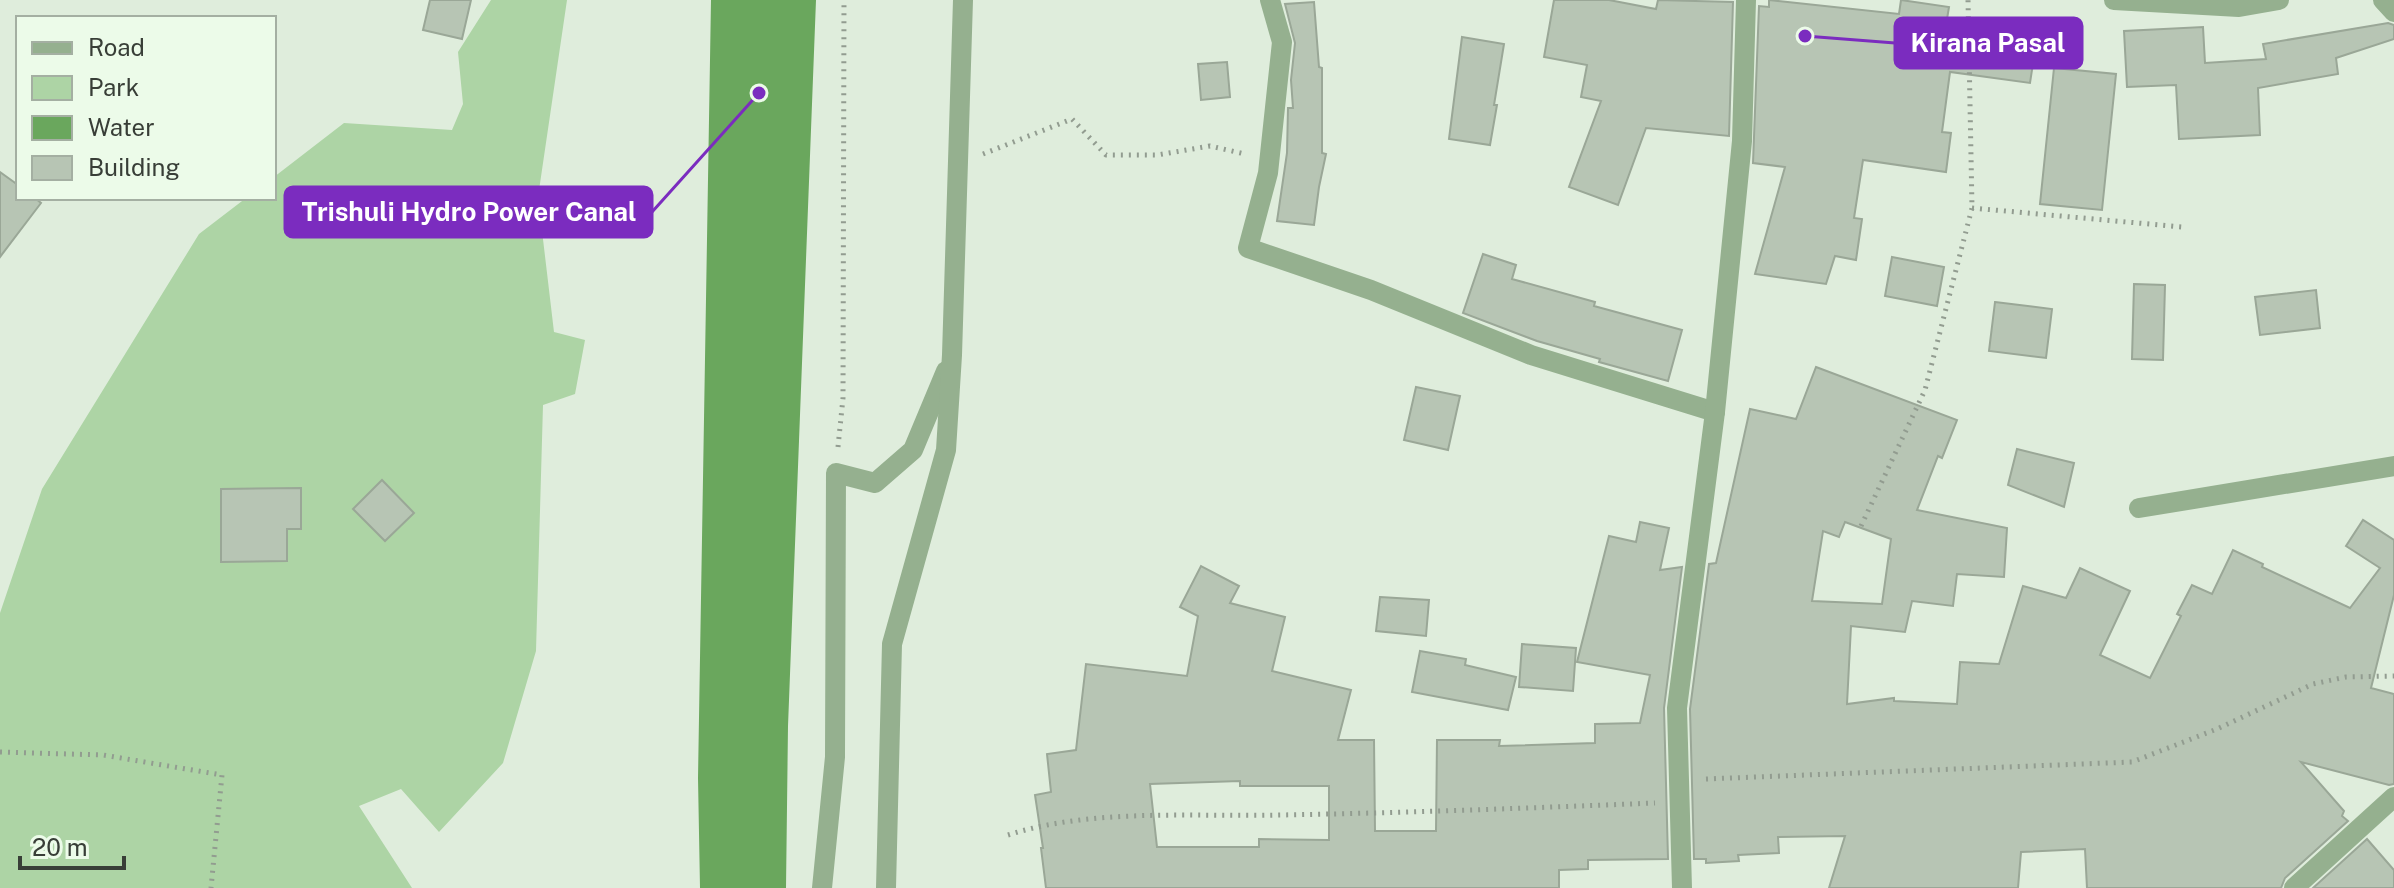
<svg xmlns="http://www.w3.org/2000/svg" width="2394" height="888" font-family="'Public Sans',sans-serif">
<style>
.green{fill:#add4a5}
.water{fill:#6aa75d}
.building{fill:#b7c5b4;stroke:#9aa797;stroke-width:2;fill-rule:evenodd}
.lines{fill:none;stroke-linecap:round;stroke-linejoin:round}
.path{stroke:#929c90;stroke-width:5;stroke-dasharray:2 6;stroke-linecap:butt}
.minor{stroke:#95b08f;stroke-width:20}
.leader{fill:none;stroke:#7b2cbf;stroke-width:3}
.callout-dot{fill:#7b2cbf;stroke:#ecfbe9;stroke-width:3}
.callout{fill:#7b2cbf;stroke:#7b2cbf;stroke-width:3}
.callout-label{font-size:26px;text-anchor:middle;font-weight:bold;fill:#fff}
</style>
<rect width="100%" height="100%" fill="#dfeddc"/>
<polygon class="green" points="491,0 567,0 538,197 554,332 585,340 575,394 543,405 536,651 503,763 439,832 401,789 359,806 412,888 0,888 0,613 42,489 199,234 246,198 274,198 274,177 344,123 452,130 463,104 458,52"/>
<polygon class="water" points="711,0 816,0 788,726 786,888 700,888 698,778"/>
<g class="building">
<polygon points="430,0 471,0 462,39 423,30"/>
<polygon points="1554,0 1609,0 1656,9 1658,0 1733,2 1729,136 1646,128 1618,205 1569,187 1601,101 1581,97 1587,65 1544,57"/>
<polygon points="1769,0 1899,14 1901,0 1949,7 1945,31 2036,44 2030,83 1950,72 1942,132 1951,133 1946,172 1863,160 1854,218 1862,219 1856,260 1835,256 1826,284 1755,274 1785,167 1753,163 1759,6 1769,7"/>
<polygon points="1314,2 1319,67 1322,68 1322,153 1326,154 1319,187 1314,225 1277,221 1287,153 1288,108 1293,108 1291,80 1295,43 1285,4"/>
<polygon points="2388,23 2394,25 2394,39 2336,58 2338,74 2258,88 2260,135 2179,139 2176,85 2127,87 2124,31 2203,27 2205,63 2266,59 2263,44"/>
<polygon points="1462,37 1504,44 1494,105 1497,105 1490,145 1449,139"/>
<polygon points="1227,62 1230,97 1201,100 1198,64"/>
<polygon points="2054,68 2116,74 2102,210 2040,204"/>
<polygon points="0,172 18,185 18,198 35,198 41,203 0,257"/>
<polygon points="1483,254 1516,265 1512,279 1595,302 1594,306 1682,330 1668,381 1599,362 1600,359 1537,341 1463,313"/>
<polygon points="1892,257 1944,267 1937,306 1885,296"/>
<polygon points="2134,284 2165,285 2163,360 2132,359"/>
<polygon points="2316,290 2320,328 2260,335 2255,297"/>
<polygon points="1995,302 2052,309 2046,358 1989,351"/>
<path d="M1816 367 1957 420 1942 458 1938 456 1917 510 2007 528 2004 577 1957 574 1953 606 1912 601 1905 632 1851 626 1847 704 1894 698V701L1957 704 1960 662 1999 664 2023 586 2066 598 2080 568 2130 591 2100 655 2150 678 2181 616 2177 614 2192 585 2212 594 2233 550 2263 564 2262 567 2350 608 2380 568 2346 546 2363 520 2394 540V595L2371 688 2394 694V784L2389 785 2301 762 2344 811 2342 816 2348 821 2285 878 2281 888H2087L2085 849 2021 852 2018 888H1829L1845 836 1778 837 1779 853 1738 855 1739 861 1706 863V859H1694L1690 709 1709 564 1716 563 1750 409 1796 419ZM1845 522 1891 539 1882 604 1812 601 1823 531 1839 537Z"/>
<polygon points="1416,387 1460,396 1448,450 1404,440"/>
<polygon points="2017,449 2074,463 2064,507 2008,485"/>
<polygon points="382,480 414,513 385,541 353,509"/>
<polygon points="301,488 301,529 287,529 287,561 221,562 221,489"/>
<path d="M1640 522 1669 528 1660 570 1682 567 1664 708 1668 859 1588 860V869L1559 870V888H1046L1041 848H1043L1035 795 1051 792 1047 754 1076 750 1086 664 1187 676 1198 616 1180 607 1201 566 1239 586 1230 603 1285 617 1272 671 1351 690 1338 740H1374L1375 831H1436L1437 740H1500L1499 746 1595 743V724L1640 723 1650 675 1577 662 1609 536 1636 542ZM1240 781V786H1329V840L1259 839V847H1157L1150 784Z"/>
<polygon points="1380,597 1429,600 1426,636 1376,631"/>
<polygon points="1522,644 1576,648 1573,691 1519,687"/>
<polygon points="1420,651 1466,659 1465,665 1516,677 1508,710 1412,692"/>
<polygon points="2367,839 2394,870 2394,888 2313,888"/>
</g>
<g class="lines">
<g class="path">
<polyline points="983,154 1072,119 1106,155 1157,155 1210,146 1245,154"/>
<polyline points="1972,208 2182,227"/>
<polyline points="838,447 843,398 844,0"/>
<polyline points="1861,526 1925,390 1972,208 1968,0"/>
<polyline points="0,752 103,755 222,775 211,888"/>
<polyline points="1706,779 2132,762 2217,729 2313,684 2346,677 2394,676"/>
<path d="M1008 835C1092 808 1191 817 1279 815 1404 813 1530 808 1655 803"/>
</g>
<g class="minor">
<polyline points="1270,0 1282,42 1268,173 1248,248 1371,290 1531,355 1715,412"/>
<polyline points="2114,0 2239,7 2279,0"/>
<polyline points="2383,0 2394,12"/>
<polyline points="2139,508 2394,466"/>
<polyline points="822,888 835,757 836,473 875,483 913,450 946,371"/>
<polyline points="886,888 892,644 946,450 952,355 963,0"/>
<polyline points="1682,888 1677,708 1715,412 1742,141 1746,0"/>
<polyline points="2294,888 2394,797"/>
</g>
</g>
<path class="leader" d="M1805 36L1895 43M759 93L652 212"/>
<g class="callout-dot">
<circle cx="1805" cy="36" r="8"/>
<circle cx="759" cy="93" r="8"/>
</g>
<g class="callout">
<rect x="1895" y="18" width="187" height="50" rx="8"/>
<rect x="285" y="187" width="367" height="50" rx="8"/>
</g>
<g class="callout-label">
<text x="1988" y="52">Kirana Pasal</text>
<text x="469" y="221">Trishuli Hydro Power Canal</text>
</g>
<rect x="16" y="16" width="260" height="184" fill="#ecfbe9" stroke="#a4afa2" stroke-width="2"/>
<rect x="32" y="42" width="40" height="12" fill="#95b08f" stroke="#a4afa2" stroke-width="2"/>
<text x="88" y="56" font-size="24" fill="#383e37">Road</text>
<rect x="32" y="76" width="40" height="24" fill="#add4a5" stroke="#a4afa2" stroke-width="2"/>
<text x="88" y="96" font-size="24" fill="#383e37">Park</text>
<rect x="32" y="116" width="40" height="24" fill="#6aa75d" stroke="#a4afa2" stroke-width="2"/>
<text x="88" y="136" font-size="24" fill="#383e37">Water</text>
<rect x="32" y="156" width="40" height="24" fill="#b7c5b4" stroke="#a4afa2" stroke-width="2"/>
<text x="88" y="176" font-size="24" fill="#383e37">Building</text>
<path d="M20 856v12h104v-12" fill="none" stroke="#383e37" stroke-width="4"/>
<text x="32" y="856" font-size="24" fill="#383e37" stroke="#ecfbe9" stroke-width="6" paint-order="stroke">20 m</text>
</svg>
